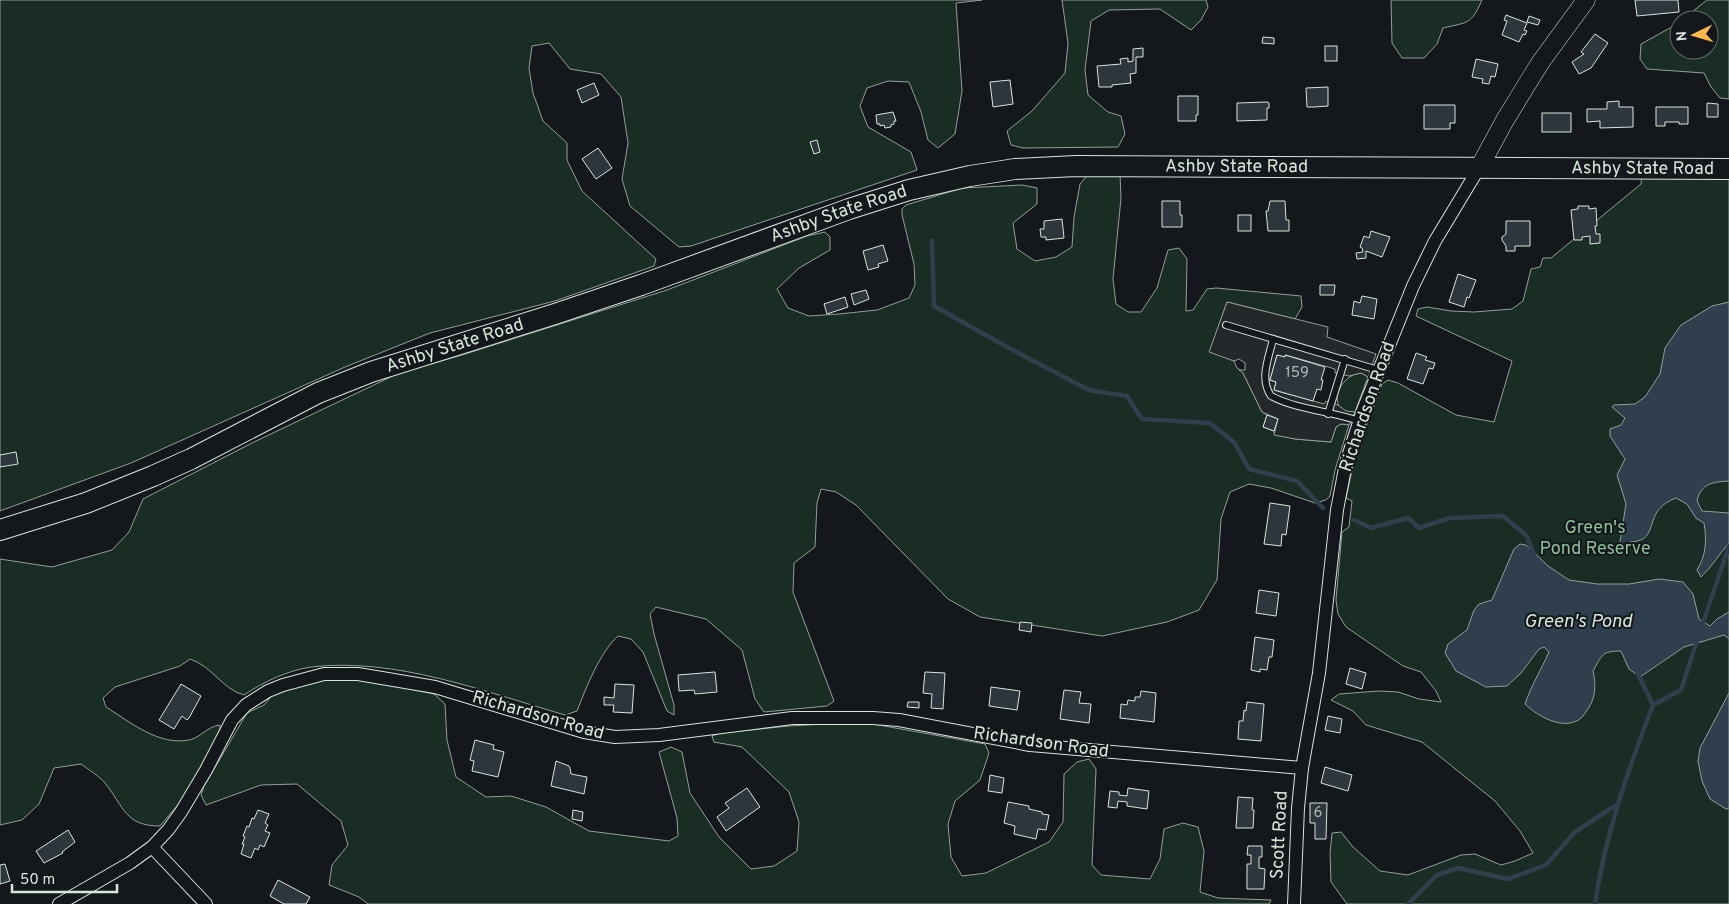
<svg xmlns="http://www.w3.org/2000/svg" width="1729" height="904" font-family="Overpass,sans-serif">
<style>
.green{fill:#1a2d24;stroke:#939e99}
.parking{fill:#24282b;stroke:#939e99}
.water{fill:#2f3f4d;stroke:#939e99}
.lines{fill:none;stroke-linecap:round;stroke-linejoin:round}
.stream{stroke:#2f3f4d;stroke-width:4.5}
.building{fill:#2c363c;stroke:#d8e6dc}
.lane-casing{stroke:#d8e6dc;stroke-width:8}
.street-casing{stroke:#d8e6dc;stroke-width:14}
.secondary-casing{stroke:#d8e6dc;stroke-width:19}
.primary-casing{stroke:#d8e6dc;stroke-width:22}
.lane{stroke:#14181c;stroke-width:6}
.street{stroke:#14181c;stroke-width:12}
.secondary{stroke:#14181c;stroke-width:18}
.primary{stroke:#14181c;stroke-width:20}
.labels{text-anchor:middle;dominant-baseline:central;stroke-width:4;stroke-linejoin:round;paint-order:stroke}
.number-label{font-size:15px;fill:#adbab4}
.street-label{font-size:18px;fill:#d8e6dc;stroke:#14181c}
.park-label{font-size:18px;fill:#8ac095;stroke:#14181c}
.water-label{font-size:19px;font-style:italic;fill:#d8e6dc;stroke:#14181c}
</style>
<rect width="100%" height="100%" fill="#14181c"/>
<g class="green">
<polygon points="0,0 982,0 956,3 962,91 955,134 938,148 928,140 921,112 909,82 888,81 867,88 860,106 868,127 911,152 917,170 691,246 679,247 630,206 622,179 628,143 621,97 601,74 570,69 549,43 532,46 529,68 533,93 543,121 567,143 567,160 582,191 656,259 654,266 555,301 430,333 345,367 131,463 0,511"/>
<polygon points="1062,0 1206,0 1208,7 1201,20 1191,30 1160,9 1109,10 1091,21 1085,70 1088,95 1108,112 1121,116 1125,134 1118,147 1023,148 1011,145 1007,131 1032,111 1065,73 1068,43"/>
<path d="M1391 0H1482C1471 25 1468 22 1443 28L1437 44 1424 58H1402L1392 43Z"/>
<polygon points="1707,0 1729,0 1729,99 1720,98 1711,87 1704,73 1647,69 1640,59 1641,44 1679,23 1679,50 1709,50 1709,20 1682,20"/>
<path d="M1092 170 1120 174 1121 198 1113 279 1116 304 1128 312H1141L1157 288 1168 250 1179 248 1187 259 1186 311 1193 310 1207 289 1216 288 1301 296 1302 307 1295 319 1227 302 1210 351 1234 361 1237 368 1242 371 1262 412 1267 415 1263 427 1274 431V433L1295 439 1331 442 1336 427 1341 424 1349 425 1335 470 1330 496 1326 500 1315 503 1271 488 1249 484 1230 492 1221 519 1217 580 1199 610 1167 622 1102 636 980 617 948 599 856 505 836 492 821 489 817 503 815 547 794 563 793 592 834 701 827 706 764 712 755 699 742 650 706 619 656 607 650 614 654 634 674 705V715L667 711 643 652 631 639 618 636C600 652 586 688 577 711L565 715C485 692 396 657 311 667 289 670 263 682 244 695 222 689 212 666 190 659L180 666 115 687 103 698 106 707C130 722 159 746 189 740 200 738 208 726 220 725V731L187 794 160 826C125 826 124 807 105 783 99 776 89 770 81 764L54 768 39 804 22 820 0 825V559L52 567 112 550 129 532 143 499 254 442 399 373 462 355 667 290 807 236 825 232 830 237V250L799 268 777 289 788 308 809 316 839 314 877 310 909 298 915 285 914 264 902 215V209L906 205 962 188 1022 185 1037 188V204L1013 223 1017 249 1035 261 1056 257 1072 247 1074 217 1080 184Z"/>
<polygon points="1642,174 1729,175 1729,904 1347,904 1331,882 1330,853 1332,833 1341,832 1353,847 1380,871 1408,875 1461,855 1475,854 1501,865 1515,861 1533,853 1520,831 1495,801 1422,742 1366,725 1353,711 1331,700 1339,694 1379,691 1398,692 1419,699 1441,702 1436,691 1421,672 1403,666 1346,627 1338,614 1336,600 1342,532 1349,527 1352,501 1346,498 1355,457 1382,384 1388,380 1398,383 1456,415 1494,422 1512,361 1416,316 1418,309 1427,307 1451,311 1474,312 1512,309 1523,301 1531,269 1540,267 1543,258 1551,258 1641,184"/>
<path d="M1361 373 1368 377 1355 412C1325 414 1337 375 1361 373Z"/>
<polygon points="342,678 381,683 434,694 445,704 447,740 456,777 486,797 511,796 546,807 589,831 669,841 678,836 677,818 659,752 671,747 682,752 690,793 719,837 751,869 774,866 797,851 799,822 789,792 742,747 714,742 712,736 721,733 789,726 862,722 985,744 989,753 980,780 955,801 948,824 951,857 962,876 986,873 1049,842 1063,822 1064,774 1077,762 1089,759 1096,769 1092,865 1101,875 1150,879 1160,859 1164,829 1183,823 1198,827 1204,851 1200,892 1218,898 1271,900 1269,904 368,904 359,897 329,885 332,865 348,845 341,821 297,784 261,785 206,805 201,795 204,786 247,713 264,705 273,694 311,681"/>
</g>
<polygon class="parking" points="1227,302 1328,327 1327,337 1376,354 1368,377 1361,373 1349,376 1335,373 1335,369 1286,355 1285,357 1277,355 1270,380 1276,382 1274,390 1324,404 1326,401 1338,405 1346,411 1355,412 1349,425 1341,424 1336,427 1331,442 1295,439 1274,435 1278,419 1262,412 1243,373 1239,370 1245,370 1245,363 1239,359 1234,361 1209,352"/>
<g class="water">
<path d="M1729 302V481C1713 482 1701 483 1697 501L1702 511 1729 513V543C1719 554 1712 567 1701 577L1697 570C1706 555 1707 541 1704 523L1696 518 1687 504 1676 498C1668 501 1662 505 1657 512 1648 527 1653 541 1630 542L1620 552 1611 554V549L1620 542 1626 504 1617 475 1625 459 1610 436V429L1621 425 1625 418 1612 407 1614 405 1635 404 1645 397 1660 374 1665 348 1681 325 1712 306Z"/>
<path d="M1520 544 1526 545 1548 566 1569 580 1597 584H1629L1659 579 1683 582 1693 594 1699 619 1710 626 1717 619 1729 612V639L1724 635 1684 647 1640 677 1629 669 1621 651C1602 651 1602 655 1593 671 1596 684 1596 697 1588 709 1586 711 1584 716 1581 718 1565 732 1537 716 1525 704 1531 686 1541 670 1549 652L1544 647 1539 649 1521 673 1507 686 1486 687 1456 671 1445 653 1448 644 1467 630 1474 610 1479 604 1492 600 1514 549Z"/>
<polygon points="1729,693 1729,808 1726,809 1710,799 1702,781 1698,761 1700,748"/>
</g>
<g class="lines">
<g class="stream">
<polyline points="932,241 934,306 1009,348 1089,390 1127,396 1142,419 1210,423 1234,442 1249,469 1297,481 1323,508"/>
<polyline points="1354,520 1371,528 1408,518 1419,528 1449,518 1503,516 1527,536 1534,555"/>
<polyline points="1702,626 1729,546"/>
<polyline points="1637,672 1653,705"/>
<polyline points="1408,904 1437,875 1458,868 1508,879 1546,865 1575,832 1618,804"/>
<path d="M1595 904C1605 835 1628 770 1653 705L1681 690 1698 638"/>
</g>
</g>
<g class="building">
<polygon points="1635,0 1678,0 1679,12 1637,16"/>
<polygon points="1506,15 1527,23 1524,30 1527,31 1525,35 1523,34 1519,42 1502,35 1507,21 1504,20"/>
<polygon points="1529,16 1540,20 1538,25 1527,22"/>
<polygon points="1595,34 1608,43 1591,68 1579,74 1572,62 1584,54 1581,52"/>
<polygon points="1263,37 1274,38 1274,44 1262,43"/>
<rect x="1325" y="46" width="12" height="15"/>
<polygon points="1143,48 1143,57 1136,57 1136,73 1130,74 1131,83 1112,85 1112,87 1099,87 1097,66 1121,64 1120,59 1128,58 1128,62 1133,61 1133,49"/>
<polygon points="1476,59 1498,64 1495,77 1491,76 1489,84 1482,83 1483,79 1472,77"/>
<polygon points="1010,80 1013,104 993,107 990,82"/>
<polygon points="594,83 599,95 582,103 577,90"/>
<polygon points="1328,87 1328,106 1314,107 1307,107 1306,88"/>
<polygon points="1178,96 1198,96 1198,115 1196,115 1196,121 1178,121"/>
<polygon points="1619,101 1619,107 1633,107 1633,127 1600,128 1600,121 1587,122 1587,109 1607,109 1607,102"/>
<polygon points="1267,102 1269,103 1269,108 1267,108 1267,120 1237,121 1237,103"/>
<polygon points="1707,103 1718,104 1718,117 1707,117"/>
<polygon points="1424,105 1455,105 1455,123 1450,123 1450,129 1424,129"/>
<polygon points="1656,107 1688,107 1688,124 1679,124 1679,122 1665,122 1665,126 1656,126"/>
<polygon points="893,112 896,121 894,121 894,124 891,125 891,127 885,128 884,125 880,126 880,124 877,124 876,115"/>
<rect x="1542" y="113" width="29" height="19"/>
<polygon points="817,140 820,152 814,154 810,142"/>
<polygon points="598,148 612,168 596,179 582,159"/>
<polygon points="1162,201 1180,201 1180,215 1182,215 1182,227 1162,227"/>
<polygon points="1270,201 1285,201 1286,220 1289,220 1289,231 1268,231 1266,211 1268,211"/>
<polygon points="1578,206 1589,206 1589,209 1596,208 1597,226 1595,226 1596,234 1600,234 1600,243 1590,244 1590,236 1582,237 1582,240 1574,240 1571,210 1578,209"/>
<rect x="1238" y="215" width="13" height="16"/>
<polygon points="1062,219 1064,238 1046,240 1046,237 1041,237 1040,229 1044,229 1044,221"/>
<polygon points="1506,221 1530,221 1530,246 1515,246 1515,251 1506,251 1506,246 1502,240 1502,237 1506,234"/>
<polygon points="1371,231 1390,237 1382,257 1366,251 1366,258 1357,259 1356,253 1363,252 1362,248 1360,247 1364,236 1369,238"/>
<polygon points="883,245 888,261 878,264 879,267 868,270 863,251"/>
<polygon points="1458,274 1476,280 1469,298 1467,297 1464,307 1449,302"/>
<polygon points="1320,285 1335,285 1334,295 1320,295"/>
<polygon points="866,290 869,299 854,305 851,294"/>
<polygon points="1362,296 1377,299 1374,319 1352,315 1354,301 1360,303"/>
<polygon points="845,297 848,307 827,314 824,304"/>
<polygon points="1416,353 1427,357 1425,360 1435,363 1433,369 1429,368 1423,384 1407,379"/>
<polygon points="1277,355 1285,357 1285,355 1325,367 1321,380 1323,380 1321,390 1317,389 1313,401 1274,390 1276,382 1270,380"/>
<polygon points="1267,415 1278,419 1274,431 1263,427"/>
<polygon points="16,452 18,464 0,467 0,455"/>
<polygon points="1270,503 1290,506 1286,535 1282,534 1281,546 1264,544"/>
<polygon points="1259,590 1279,593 1276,616 1256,613"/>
<polygon points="1020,622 1032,623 1031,632 1019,630"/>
<polygon points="1255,637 1274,640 1272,657 1269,657 1267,670 1260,669 1260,672 1251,670"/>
<polygon points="1350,668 1366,673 1362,689 1346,684"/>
<polygon points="715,672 717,692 695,694 694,690 679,691 678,675"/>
<polygon points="925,672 945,673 943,709 931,708 932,694 923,693"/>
<polygon points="181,684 201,696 189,718 187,720 182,716 174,729 159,720"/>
<polygon points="615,684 634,685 632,713 613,712 614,705 604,705 604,697 614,698"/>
<polygon points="991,687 1020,691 1017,710 989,706"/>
<polygon points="1064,690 1081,692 1079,703 1091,704 1089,723 1060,719"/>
<polygon points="1141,691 1156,693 1154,722 1120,718 1121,704 1127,705 1128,700 1135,701 1135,697 1140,697"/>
<polygon points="908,702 919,702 919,708 907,707"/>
<polygon points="1247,702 1264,704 1261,741 1238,739 1239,721 1243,721 1244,710 1246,711"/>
<polygon points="1328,716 1342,719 1340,733 1325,730"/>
<polygon points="475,740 494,745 493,749 504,752 498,777 472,771 474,761 470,760"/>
<polygon points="556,761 569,766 570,768 571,774 587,777 584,794 551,786"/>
<polygon points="1325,767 1352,775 1348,791 1321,783"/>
<polygon points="990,775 1004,778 1002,793 988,791"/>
<polygon points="747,788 760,807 726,831 717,817 729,808 725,803"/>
<polygon points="1128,788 1149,791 1147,809 1127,806 1127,802 1118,801 1117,808 1108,807 1110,791 1119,792 1119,795 1127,796"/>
<polygon points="1238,797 1253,798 1252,810 1254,810 1253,828 1236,828"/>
<polygon points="1008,802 1029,806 1029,809 1042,812 1042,814 1049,815 1046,830 1038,829 1036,839 1014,834 1015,826 1004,823"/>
<polygon points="1310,803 1327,803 1326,839 1315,839 1315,823 1310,823"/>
<polygon points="258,810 269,814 265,823 268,825 265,831 270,833 264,847 260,845 258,850 255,848 251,858 241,854 244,844 242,844 245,837 243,836 247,826 249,827 252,818 254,819"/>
<polygon points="573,810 583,812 582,821 572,819"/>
<polygon points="68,830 75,842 62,852 63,853 44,863 36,851"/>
<polygon points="1248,846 1262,846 1262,857 1259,857 1259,868 1265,869 1264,889 1247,889 1247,864 1251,864 1251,855 1247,855"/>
<polygon points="5,864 10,881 0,884 0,865"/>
<polygon points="278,880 310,897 306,904 284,904 270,896"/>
</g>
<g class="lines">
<defs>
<g id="lane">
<polyline points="1226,325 1378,370"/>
<path d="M1273 339C1269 357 1259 379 1271 396 1297 410 1332 411 1359 421"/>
<polyline points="1328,414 1345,359"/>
</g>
<g id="street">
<polyline points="152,847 206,904"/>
<polyline points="59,904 130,863 152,847 168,830 181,812 206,770 232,720 246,705 268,691 283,685 324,674 358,674 435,687 584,732 615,737 659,735 792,718 873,718 899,720 1030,745 1302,768"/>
<polyline points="1294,904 1298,808 1302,768 1319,673 1337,510 1346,463 1363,410 1413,286 1435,241 1479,168"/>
</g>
<polyline id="secondary" points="1479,168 1505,120 1540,63 1586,0"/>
<g id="primary">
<path id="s1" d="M0 530 86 503 153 476 191 459 318 393 371 372 555 314 641 285 849 209 909 190 970 176 1015 169 1076 166 1729 169"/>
</g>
</defs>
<use href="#lane" class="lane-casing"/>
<use href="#street" class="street-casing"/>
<use href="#secondary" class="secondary-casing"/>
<use href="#primary" class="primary-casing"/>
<use href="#lane" class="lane"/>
<use href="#street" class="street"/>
<use href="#secondary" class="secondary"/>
<use href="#primary" class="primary"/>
</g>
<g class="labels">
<g class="number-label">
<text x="1297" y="373">159</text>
<text x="1318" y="813">6</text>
</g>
<g class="street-label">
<text stroke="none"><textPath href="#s1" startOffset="1302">Ashby State Road</textPath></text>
<text stroke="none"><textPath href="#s1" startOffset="1708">Ashby State Road</textPath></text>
<text stroke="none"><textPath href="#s1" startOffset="898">Ashby State Road</textPath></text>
<text stroke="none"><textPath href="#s1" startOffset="492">Ashby State Road</textPath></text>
<text transform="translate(1368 407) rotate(-71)">Richardson Road</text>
<text transform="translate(538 716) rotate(16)">Richardson Road</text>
<text transform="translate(1041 743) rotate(8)">Richardson Road</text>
<text transform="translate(1280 835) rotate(-87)">Scott Road</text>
</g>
<g class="park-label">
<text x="1595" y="528">Green's<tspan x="1595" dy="21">Pond Reserve</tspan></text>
</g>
<g class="water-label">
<text x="1578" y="622">Green's Pond</text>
</g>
</g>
<g transform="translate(1694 35) rotate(265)"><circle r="24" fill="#14181c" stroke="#626a69"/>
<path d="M0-4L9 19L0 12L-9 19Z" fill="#ffb74d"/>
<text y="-8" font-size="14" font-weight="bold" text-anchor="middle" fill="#d8e6dc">N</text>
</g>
<path d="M12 884v8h105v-8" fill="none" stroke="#d8e6dc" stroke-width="2.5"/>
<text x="20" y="884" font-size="15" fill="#d8e6dc" stroke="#14181c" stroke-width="4" paint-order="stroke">50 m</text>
</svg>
